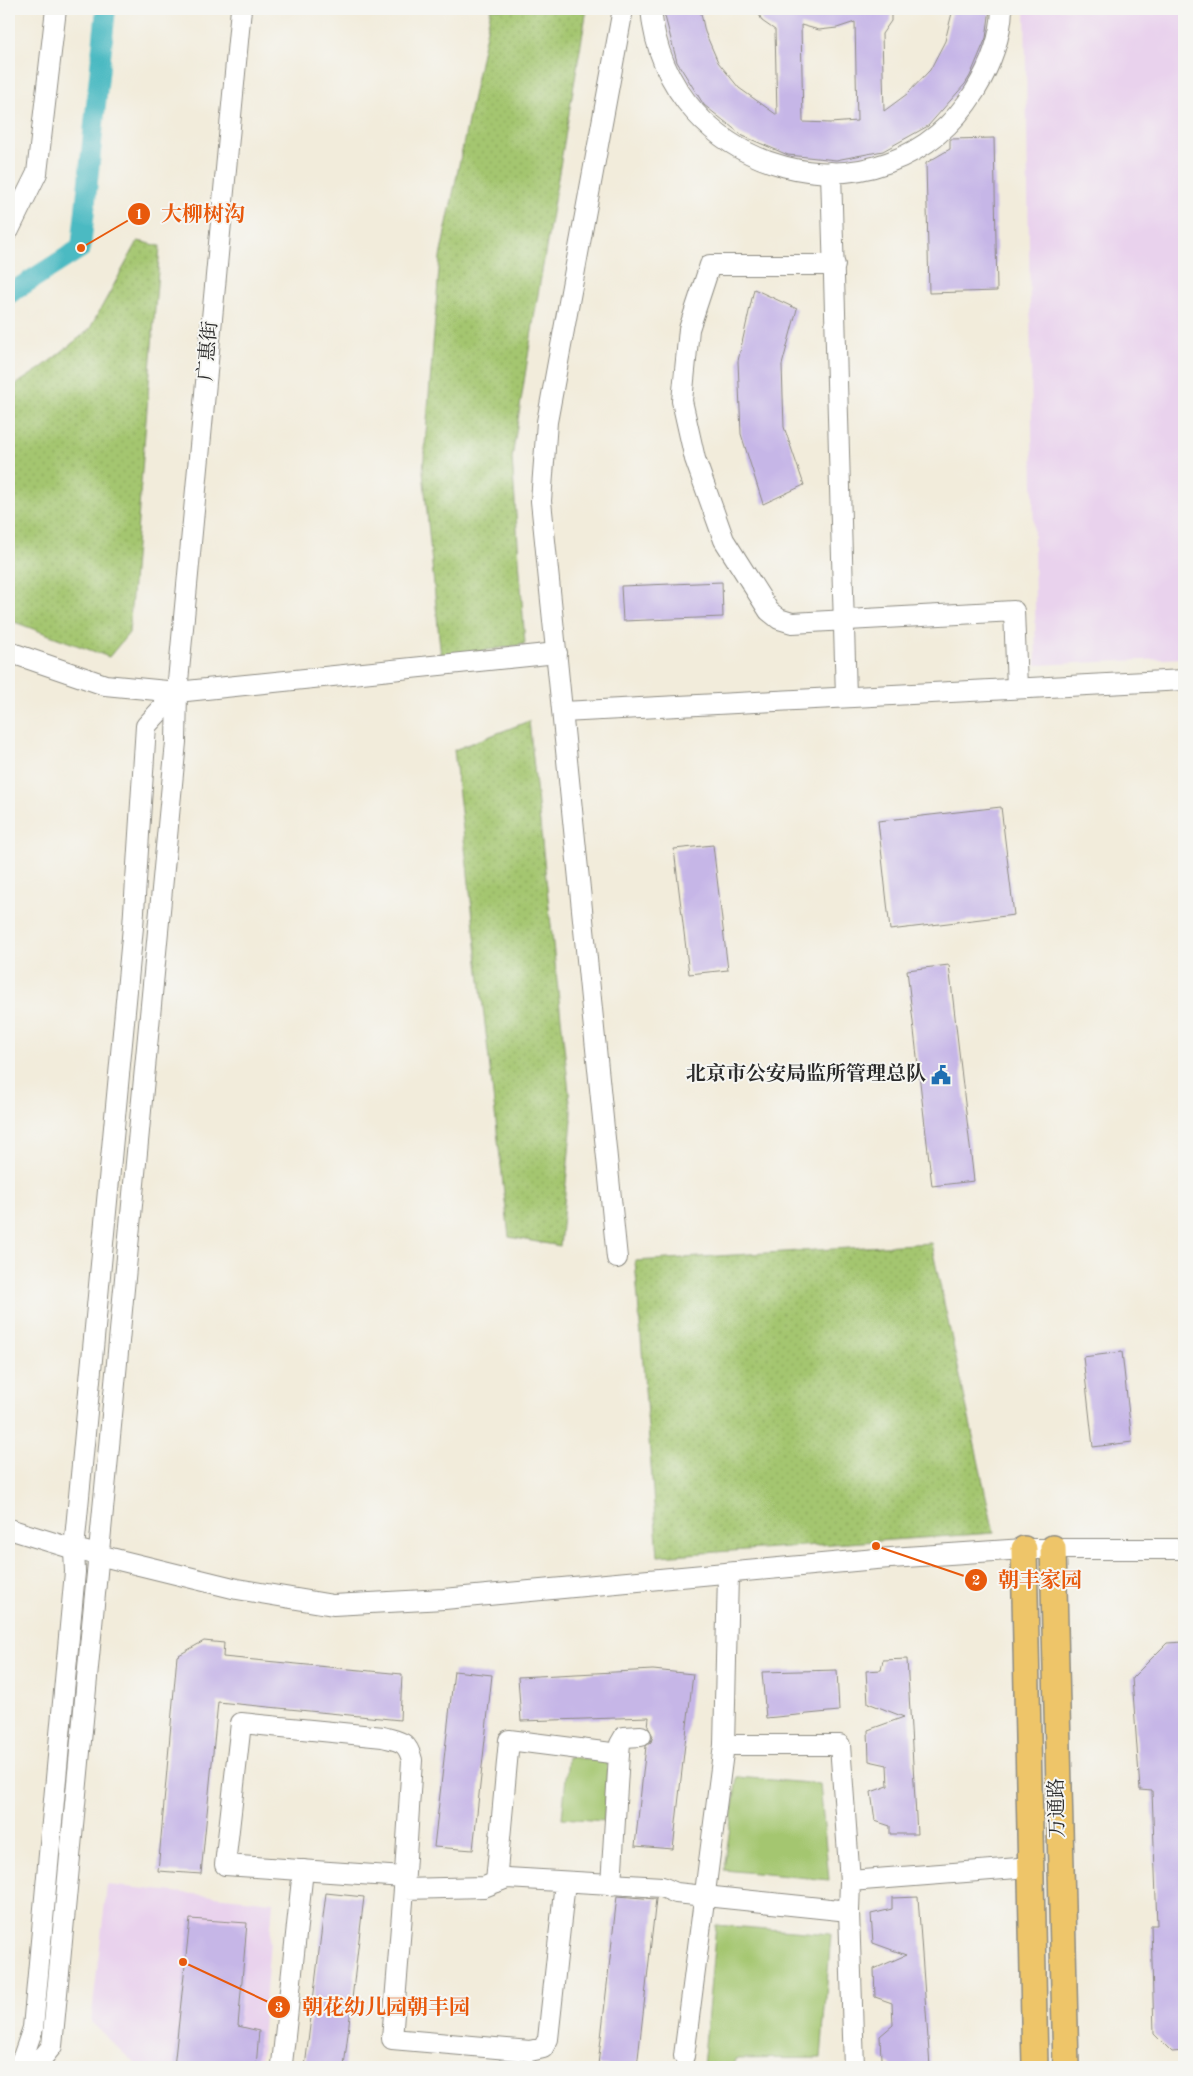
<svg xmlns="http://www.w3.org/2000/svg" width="1193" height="2076" font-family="'Old Standard TT','Noto Serif SC',serif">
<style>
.built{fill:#e9d2ed}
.park{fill:url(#park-dots);stroke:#68784d}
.garden{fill:#a4c66f;stroke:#68784d}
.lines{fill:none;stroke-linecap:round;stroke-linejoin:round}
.canal{stroke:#4bbac2;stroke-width:20}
.building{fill:#c6b6e7;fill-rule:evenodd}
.minor-casing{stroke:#8e8c83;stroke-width:22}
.major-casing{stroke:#8e8c83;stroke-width:28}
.minor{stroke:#fff;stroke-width:20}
.major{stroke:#eec569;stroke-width:25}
.labels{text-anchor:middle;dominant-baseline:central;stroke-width:4;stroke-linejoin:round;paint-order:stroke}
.street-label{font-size:20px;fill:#2b2b2b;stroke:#f6f6f2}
.poi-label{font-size:20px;font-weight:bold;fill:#2b2b2b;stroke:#f6f6f2;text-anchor:end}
.leader{fill:none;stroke:#e8590c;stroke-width:2}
.callout-dot{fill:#e8590c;stroke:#f6f6f2;stroke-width:2}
.mark-label{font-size:15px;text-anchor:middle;font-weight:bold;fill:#fff}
.callout-label{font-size:21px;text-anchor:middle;font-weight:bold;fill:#e8590c;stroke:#f6f6f2;stroke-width:4;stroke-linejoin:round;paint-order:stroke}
</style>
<defs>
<pattern id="park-dots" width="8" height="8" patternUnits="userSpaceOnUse" patternTransform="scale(1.25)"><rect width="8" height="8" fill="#a4c66f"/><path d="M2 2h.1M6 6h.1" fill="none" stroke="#8daa60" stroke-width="1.8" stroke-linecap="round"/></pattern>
</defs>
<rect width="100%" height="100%" fill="#f6f6f2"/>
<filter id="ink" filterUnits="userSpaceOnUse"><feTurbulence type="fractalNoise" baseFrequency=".02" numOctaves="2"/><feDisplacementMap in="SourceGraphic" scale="10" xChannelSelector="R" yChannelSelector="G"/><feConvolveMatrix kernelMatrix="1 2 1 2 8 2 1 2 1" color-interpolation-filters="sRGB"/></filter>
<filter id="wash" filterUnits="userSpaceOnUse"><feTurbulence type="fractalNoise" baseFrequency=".0096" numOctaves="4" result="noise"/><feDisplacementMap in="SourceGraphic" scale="20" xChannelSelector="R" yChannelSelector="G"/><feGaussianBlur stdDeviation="1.12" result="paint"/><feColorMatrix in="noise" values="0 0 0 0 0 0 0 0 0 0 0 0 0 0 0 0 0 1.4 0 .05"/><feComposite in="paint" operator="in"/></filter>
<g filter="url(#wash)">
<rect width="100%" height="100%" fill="#f2ecdb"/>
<g class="built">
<polygon points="1025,9 1184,9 1184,658 1036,665"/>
<polygon points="107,1885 273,1902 260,2067 138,2067 91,2022"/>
</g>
<g class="park">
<polygon points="491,9 587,9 535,312 512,458 525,644 441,658 423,471 440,257"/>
<polygon points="138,241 160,246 129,633 109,657 9,620 9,389 41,368 89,330"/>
<polygon points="529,721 572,1120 560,1246 509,1237 454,750"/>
<polygon points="931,1243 994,1533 658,1556 635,1261"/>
</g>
<g class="garden">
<polygon points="568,1757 608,1761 604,1821 562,1818"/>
<polygon points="737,1777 820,1784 829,1880 724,1870"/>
<polygon points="716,1925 831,1934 821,2058 735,2059 733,2067 703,2067"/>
</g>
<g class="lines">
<polyline class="canal" points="9,294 81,248 106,9"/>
</g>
<g id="blocks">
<g class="building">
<path d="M663 9H700L705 32 718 62 739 88 777 115 775 30 762 21 757 9H891V21L882 34 884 111 907 94 930 70 945 41 953 9H990L986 38 970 76 965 84 928 126 883 151 836 160 788 155 743 136 704 105 677 62ZM855 22 857 121 830 123 803 122 801 25 819 30 837 28Z"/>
<polygon points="994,138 997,291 929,293 926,163 950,149 950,139"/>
<polygon points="754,289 797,309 782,365 784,427 804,485 763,504 741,434 738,361"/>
<polygon points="722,582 723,617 623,621 621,586"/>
<polygon points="1001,807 1014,915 890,930 878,821"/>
<polygon points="713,845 728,970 689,974 674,849"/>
<polygon points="949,965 974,1181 932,1186 907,970"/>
<polygon points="1122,1352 1132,1442 1093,1447 1083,1357"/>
<polygon points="204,1641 224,1643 223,1657 402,1674 400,1720 218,1702 201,1874 158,1871 177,1656"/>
<polygon points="1184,1642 1184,2051 1172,2052 1154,2034 1151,1925 1157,1925 1152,1791 1140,1790 1132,1678 1167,1643"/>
<polygon points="907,1659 917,1834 890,1834 890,1826 875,1821 871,1792 888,1786 887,1765 869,1761 868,1730 904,1717 868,1703 866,1671 881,1670 883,1660"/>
<polygon points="653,1670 693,1674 673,1849 635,1846 646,1746 651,1742 653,1736 648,1727 649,1717 521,1721 518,1677"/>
<polygon points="837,1670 839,1711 766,1718 762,1672"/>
<polygon points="454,1671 492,1675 473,1850 434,1847"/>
<polygon points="326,1893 364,1897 344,2067 305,2067"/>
<polygon points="617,1896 656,1899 637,2067 598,2065"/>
<polygon points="918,1897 930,2067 893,2067 881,2059 880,2036 893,2025 892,2003 875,1997 874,1969 906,1955 873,1943 871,1914 892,1909 892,1898"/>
<polygon points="190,1919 247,1923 238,2026 259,2031 256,2067 174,2067"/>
</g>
</g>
</g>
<g filter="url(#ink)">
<use href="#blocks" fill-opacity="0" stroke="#8e8c83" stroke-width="1"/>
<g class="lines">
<defs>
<g id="minor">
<path d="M651 9C666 176 885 235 975 91 990 66 1001 38 1002 9"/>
<polyline points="831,172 846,697"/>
<polyline points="9,230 37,173 56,9"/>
<polyline points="835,265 710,265 689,329 682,401 695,459 724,540 769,611 779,619 792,623 1014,611 1017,688"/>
<polyline points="9,652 105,685 177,692 557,653"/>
<polyline points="563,712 1184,680"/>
<polyline points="617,1258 541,501 547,422 623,9"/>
<polyline points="9,1529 74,1549 237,1589 333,1605 444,1599 876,1559 1024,1549 1184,1549"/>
<polyline points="728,1574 724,1745 840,1745 850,1881"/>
<polyline points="619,1754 620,1744 624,1737 641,1736"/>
<polyline points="496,1882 509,1740 619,1754 611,1885"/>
<polyline points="565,1882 548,2039 543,2048 530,2051 392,2039 404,1889 484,1887 507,1878 662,1887 676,1893 849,1911 850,1881 1031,1867"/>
<path d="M404 1889 412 1760C407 1741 401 1742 383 1737L241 1723 225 1865 404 1877"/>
<polyline points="849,1911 854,2067"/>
<polyline points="684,2056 724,1745"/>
<polyline points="282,2064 303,1870"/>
<polyline points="17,2067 23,2057 33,2028 75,1572 74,1549 133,927 146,726 177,692"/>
<polyline points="35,2067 52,2046 176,742 177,692 241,9"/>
</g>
<g id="major">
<polyline points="1053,1548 1066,2067"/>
<polyline points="1024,1549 1035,2067"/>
</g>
</defs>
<use href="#minor" class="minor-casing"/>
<use href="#major" class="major-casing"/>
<use href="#minor" class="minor"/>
<use href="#major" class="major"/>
</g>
</g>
<defs>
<symbol id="civic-bare" viewBox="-9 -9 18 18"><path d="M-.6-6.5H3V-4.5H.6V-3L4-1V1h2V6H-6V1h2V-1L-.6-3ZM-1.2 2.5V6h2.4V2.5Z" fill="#1f6fb2" stroke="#f6f6f2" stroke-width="2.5" paint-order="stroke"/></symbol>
</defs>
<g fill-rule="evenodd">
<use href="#civic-bare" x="927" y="1061" width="28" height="28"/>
</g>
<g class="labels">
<g class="street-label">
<text transform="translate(209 351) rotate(-85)">广惠街</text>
<text transform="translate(1058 1808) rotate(-91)">万通路</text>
</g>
<g class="poi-label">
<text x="926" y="1075">北京市公安局监所管理总队</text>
</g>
</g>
<path class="leader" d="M81 248L139 214M876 1546L976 1580M183 1962L279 2007"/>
<g class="callout-dot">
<circle cx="81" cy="248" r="5"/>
<circle cx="876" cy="1546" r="5"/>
<circle cx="183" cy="1962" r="5"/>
<circle cx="139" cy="214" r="12"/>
<circle cx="976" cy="1580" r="12"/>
<circle cx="279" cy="2007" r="12"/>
</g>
<g class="mark-label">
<text x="139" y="219">1</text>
<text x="976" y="1585">2</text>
<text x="279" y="2012">3</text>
</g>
<g class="callout-label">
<text x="203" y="221">大柳树沟</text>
<text x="1040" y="1587">朝丰家园</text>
<text x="386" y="2014">朝花幼儿园朝丰园</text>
</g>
<rect width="1193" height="2076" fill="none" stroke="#f6f6f2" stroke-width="30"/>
</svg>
